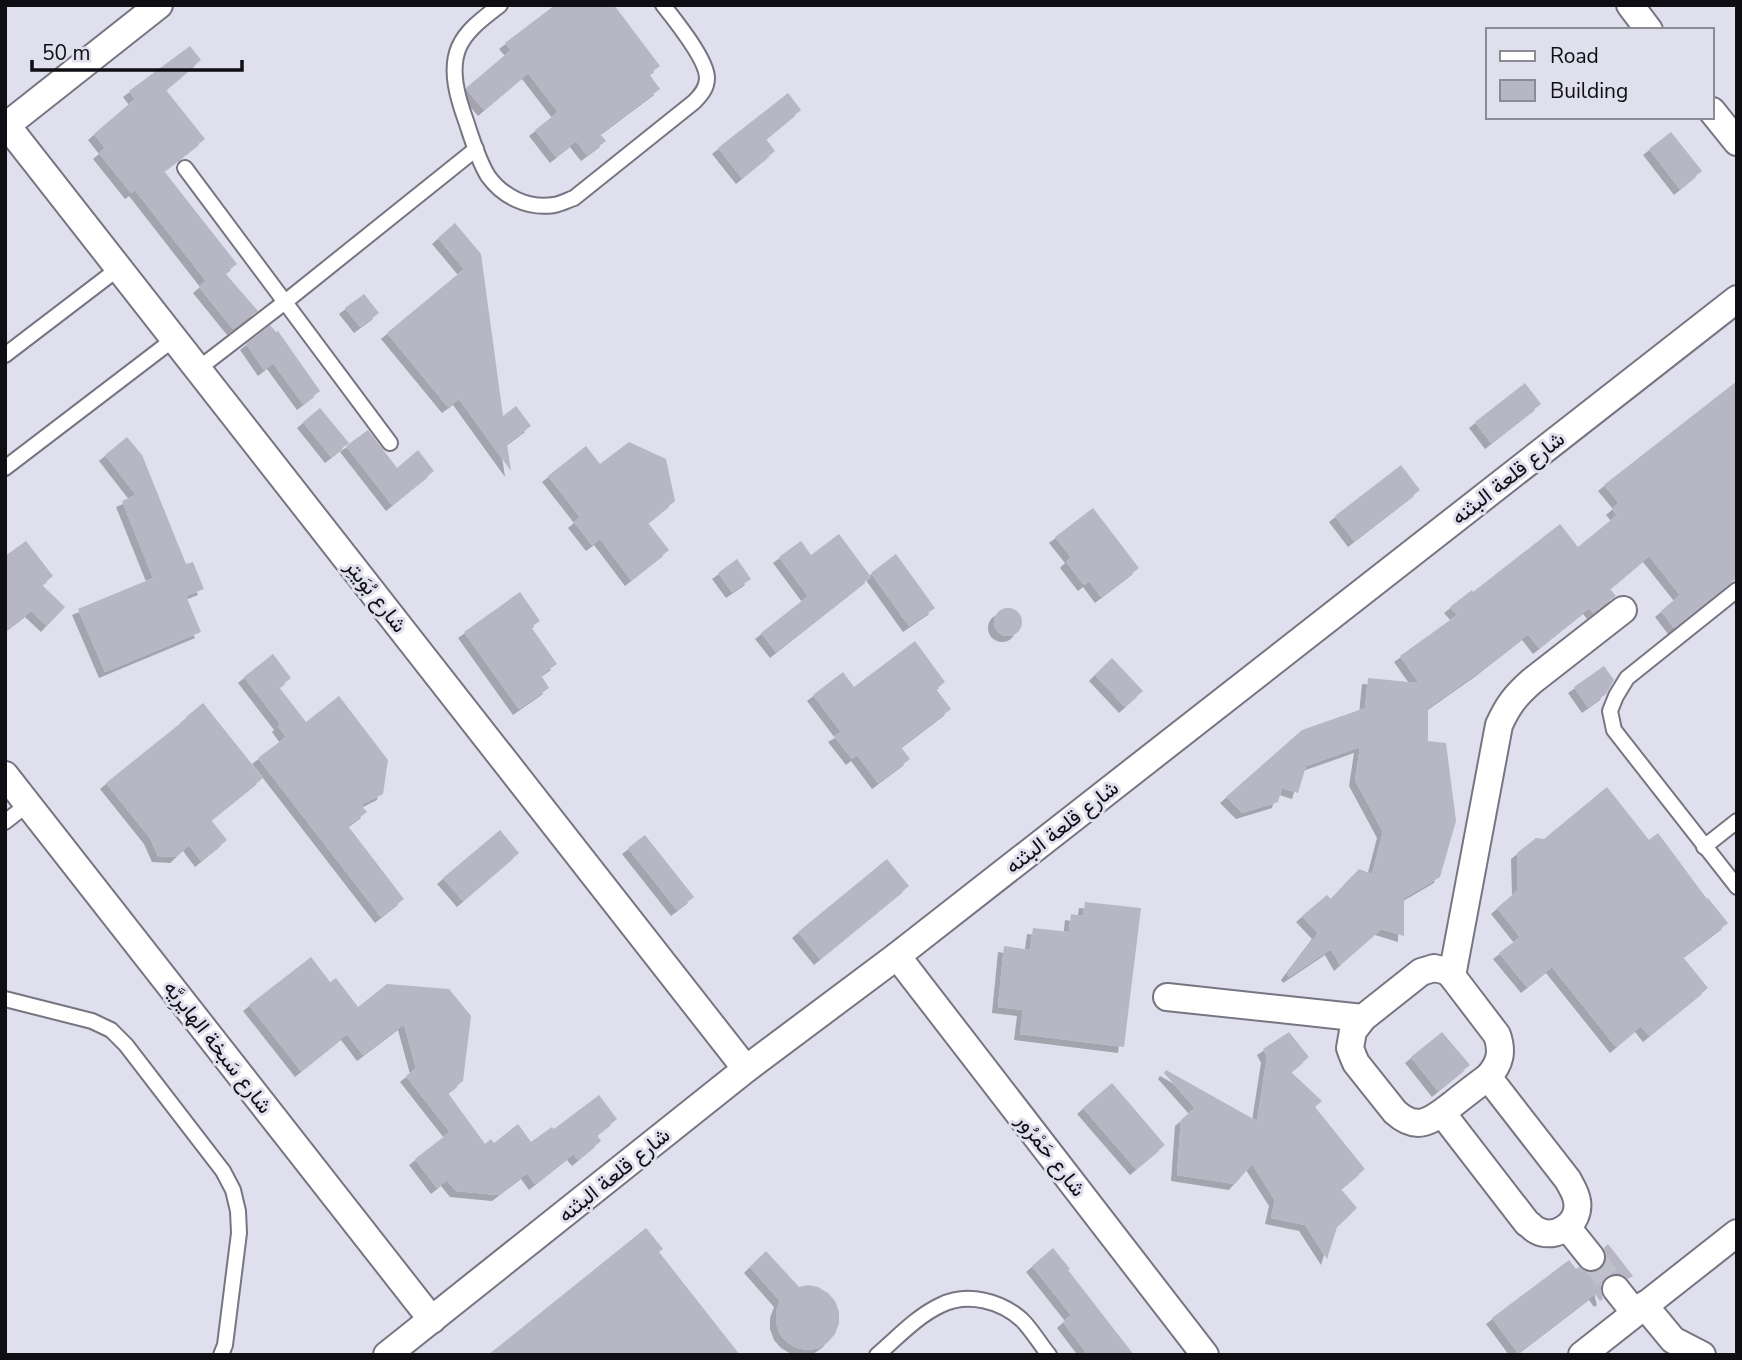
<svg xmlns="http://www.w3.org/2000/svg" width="1742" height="1360" font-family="'Nunito Sans',Vazirmatn,sans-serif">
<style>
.building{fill:#b6b6c4;filter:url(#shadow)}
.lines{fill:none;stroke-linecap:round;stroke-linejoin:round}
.minor-tunnel{stroke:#c0c0cd;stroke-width:26;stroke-dasharray:26 13;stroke-linecap:butt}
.service-casing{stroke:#767582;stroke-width:18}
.minor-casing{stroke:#767582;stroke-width:30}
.service{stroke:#fff;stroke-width:14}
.minor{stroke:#fff;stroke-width:26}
.labels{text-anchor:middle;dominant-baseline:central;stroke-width:6;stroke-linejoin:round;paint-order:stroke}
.street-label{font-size:21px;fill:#0e0e13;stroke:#dfdfee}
</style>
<defs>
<filter id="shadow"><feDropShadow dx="-6" dy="6" stdDeviation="0" flood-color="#0004"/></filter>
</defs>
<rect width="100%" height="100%" fill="#dfdfee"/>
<g class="building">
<polygon points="555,5 614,5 660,66 649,74 660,89 600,134 606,141 587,155 576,141 556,157 535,130 558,112 528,73 484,110 467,90 466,88 511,50 505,43"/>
<polygon points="190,46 201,60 166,90 205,139 164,171 237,264 225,273 258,311 233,329 199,287 206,281 135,190 131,193 99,153 105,148 94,134 135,99 129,91"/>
<polygon points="788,93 801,110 766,139 775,151 742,178 718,148"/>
<polygon points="1671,132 1702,171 1680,189 1649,149"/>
<polygon points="455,223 481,254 503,416 516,406 531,426 507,444 511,471 459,399 448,407 387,333 464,269 438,238"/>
<polygon points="364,294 379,313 360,327 345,308"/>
<polygon points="270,325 276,332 278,331 320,391 303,404 273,363 264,370 246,344"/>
<polygon points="1737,381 1737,578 1674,628 1661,611 1680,595 1649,556 1610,589 1616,596 1593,613 1589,608 1539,648 1528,634 1482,670 1428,708 1428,741 1446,743 1456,821 1440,877 1404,898 1404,936 1381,929 1340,965 1331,949 1289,977 1287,974 1318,933 1302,916 1327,895 1331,899 1359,869 1372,874 1383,832 1355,780 1360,747 1306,766 1298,793 1282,788 1278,802 1242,813 1226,797 1302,730 1365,708 1368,678 1419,683 1400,656 1457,615 1450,607 1472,590 1473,592 1560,524 1578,547 1617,515 1612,509 1619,503 1604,485"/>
<polygon points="1525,383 1541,404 1491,443 1475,422"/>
<polygon points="320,408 349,443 331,457 303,422"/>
<polygon points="368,430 397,468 418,450 434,471 392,505 346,446"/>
<polygon points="127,437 142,455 186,564 193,562 204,589 186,596 201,632 105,672 78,609 153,578 122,501 136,495 105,455"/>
<polygon points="629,442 666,459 675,501 648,523 669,550 631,580 600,539 592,545 574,522 580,517 548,476 586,446 600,464"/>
<polygon points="1401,465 1420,490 1354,541 1335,516"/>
<polygon points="1093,508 1139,568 1101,597 1089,581 1084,585 1066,562 1071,557 1055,537"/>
<polygon points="839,534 871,577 776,652 761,633 808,596 779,557 801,541 811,555"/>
<polygon points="26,541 53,576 42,585 65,607 47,626 31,611 5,631 5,556"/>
<polygon points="896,554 935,608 909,626 871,573"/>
<polygon points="737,559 751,579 732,592 718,573"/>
<polygon points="520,592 540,621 531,627 557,664 541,675 549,688 519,709 464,632"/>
<circle cx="1008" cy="622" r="14"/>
<polygon points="915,641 945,682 936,689 951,709 901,747 910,759 878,783 857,755 852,759 834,736 841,732 813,695 843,672 854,687"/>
<polygon points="273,654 291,678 279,687 306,722 339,696 388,760 383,794 361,805 367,812 348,826 404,899 381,917 258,758 286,737 278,726 280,724 244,677"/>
<polygon points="1112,658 1143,691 1125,707 1095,675"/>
<polygon points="1604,666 1614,680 1606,694 1588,707 1574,687"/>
<polygon points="203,703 263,778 211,820 227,840 201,861 189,845 176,857 158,856 150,838 106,783 187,718 186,717"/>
<polygon points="1607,787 1649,840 1658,833 1707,899 1708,898 1728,923 1683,957 1708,988 1649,1036 1641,1026 1616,1047 1552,967 1527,987 1499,953 1520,937 1497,908 1518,890 1517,853 1536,838 1544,839"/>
<polygon points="500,830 519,853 463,901 443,878"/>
<polygon points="645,835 694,897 677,910 628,848"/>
<polygon points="887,859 909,886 820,959 798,932"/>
<polygon points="1085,902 1141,908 1124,1047 1020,1034 1023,1010 998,1007 1004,946 1030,950 1033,928 1069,932 1071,914 1083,916"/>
<polygon points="311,957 330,982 336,978 358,1007 387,984 449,989 471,1016 463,1081 448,1093 485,1144 491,1139 494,1143 518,1124 531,1142 552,1127 554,1129 599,1095 617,1119 597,1135 601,1141 578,1160 573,1154 535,1184 527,1173 498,1195 456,1191 447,1180 437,1188 415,1159 450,1132 406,1076 416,1068 404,1024 363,1055 347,1034 301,1071 249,1005"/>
<polygon points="1289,1032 1309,1057 1291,1072 1322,1101 1315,1107 1365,1169 1341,1189 1357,1208 1337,1227 1327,1259 1305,1225 1271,1218 1275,1200 1252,1164 1235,1184 1177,1175 1181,1120 1195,1108 1164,1073 1166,1070 1257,1121 1267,1057 1263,1049"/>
<polygon points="1442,1032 1470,1065 1438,1091 1411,1057"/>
<polygon points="1112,1083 1165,1145 1136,1169 1083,1108"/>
<polygon points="646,1228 663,1249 659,1252 740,1355 488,1355"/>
<polygon points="1608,1244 1633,1276 1628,1279 1621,1274 1613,1274 1607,1276 1601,1284 1601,1292 1603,1299 1600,1301 1595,1294 1518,1353 1492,1318 1569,1260 1576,1269 1579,1267 1585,1271 1593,1273 1600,1270 1606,1262 1606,1254 1604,1248"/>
<polygon points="1053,1248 1070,1269 1068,1270 1134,1355 1088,1355 1063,1322 1071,1315 1032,1266"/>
<polygon points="766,1251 799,1287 808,1285 818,1287 828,1293 835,1301 839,1312 839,1323 835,1334 828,1342 819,1348 808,1350 797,1348 787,1342 780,1334 776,1323 776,1312 780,1301 750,1267"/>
</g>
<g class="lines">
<polyline class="minor-tunnel" points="1591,1257 1616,1289"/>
<defs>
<g id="service">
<path d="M500 5C485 17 467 29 459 47 449 70 458 99 466 121 472 139 478 160 488 176 503 197 528 209 554 205 561 204 568 200 574 198L694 102C701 95 707 88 707 78 707 60 675 20 663 5"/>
<polyline points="185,168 390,443"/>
<polyline points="5,355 119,268"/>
<polyline points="198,369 285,302 476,149"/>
<polyline points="5,468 174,339"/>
<polyline points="1737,590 1627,678 1616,696 1610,711 1614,730 1737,887"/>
<polyline points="5,822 28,804"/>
<polyline points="1704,847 1737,821"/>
<polyline points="5,999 92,1021 111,1030 126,1045 223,1171 233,1190 238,1211 239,1233 225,1345 221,1355"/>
<path d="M877 1355C897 1338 917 1316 941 1305 968 1292 1001 1301 1022 1320 1032 1330 1040 1344 1049 1355"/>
</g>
<g id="minor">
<polyline points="1630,5 1649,30"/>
<polyline points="1712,111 1737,142"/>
<polyline points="5,123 746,1069"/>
<polyline points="7,125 159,5"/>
<polyline points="5,775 432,1320"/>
<polyline points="897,956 1205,1355"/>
<path d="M1434 968 1447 971 1452 976 1497 1035C1503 1052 1500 1064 1488 1077 1476 1086 1464 1095 1453 1104 1432 1120 1418 1133 1395 1112L1356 1063 1353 1056 1350 1048 1353 1031 1363 1018 1421 972Z"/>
<path d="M1452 976 1499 725C1508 705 1516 695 1532 681L1623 610"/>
<polyline points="1167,997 1363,1018"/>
<path d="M1442 1113 1527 1223C1528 1223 1535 1230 1536 1230 1556 1241 1581 1223 1577 1201 1576 1193 1571 1186 1568 1180L1488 1077"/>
<polyline points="1567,1227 1591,1257"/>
<polyline points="1616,1289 1635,1313"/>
<polyline points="1644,1305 1673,1340 1702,1355"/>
<polyline points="387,1355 746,1069 897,956 1737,299"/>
<polyline points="1582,1355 1737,1233"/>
</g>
</defs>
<use href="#service" class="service-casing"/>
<use href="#minor" class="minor-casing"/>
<use href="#service" class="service"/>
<use href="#minor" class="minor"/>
</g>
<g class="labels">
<g class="street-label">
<text transform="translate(1508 478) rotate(-38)">شارع قلعة البثنه</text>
<text transform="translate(376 596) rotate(52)">شارع بُوَيتِر</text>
<text transform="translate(1062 827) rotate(-38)">شارع قلعة البثنه</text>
<text transform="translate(218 1047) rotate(52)">شارع سَبخة الهايرِيَّه</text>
<text transform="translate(1051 1155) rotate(52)">شارع حَمْرُور</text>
<text transform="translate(614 1175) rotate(-39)">شارع قلعة البثنه</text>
</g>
</g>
<rect width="1742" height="1360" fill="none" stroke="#0e0e13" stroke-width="14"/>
<rect x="1486" y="28" width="228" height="91" fill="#dfdfee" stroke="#8b8b96" stroke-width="2"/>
<rect x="1500" y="51" width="35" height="10" fill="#ffffff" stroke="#8b8b96" stroke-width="2"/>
<text x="1550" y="63" font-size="21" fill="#0e0e13">Road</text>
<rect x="1500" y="80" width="35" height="21" fill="#b6b6c4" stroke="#8b8b96" stroke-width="2"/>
<text x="1550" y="98" font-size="21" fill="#0e0e13">Building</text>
<path d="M32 60v10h210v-10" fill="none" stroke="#0e0e13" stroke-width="3.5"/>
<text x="42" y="60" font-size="21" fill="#0e0e13" stroke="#dfdfee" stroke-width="5" paint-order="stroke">50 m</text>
</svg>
